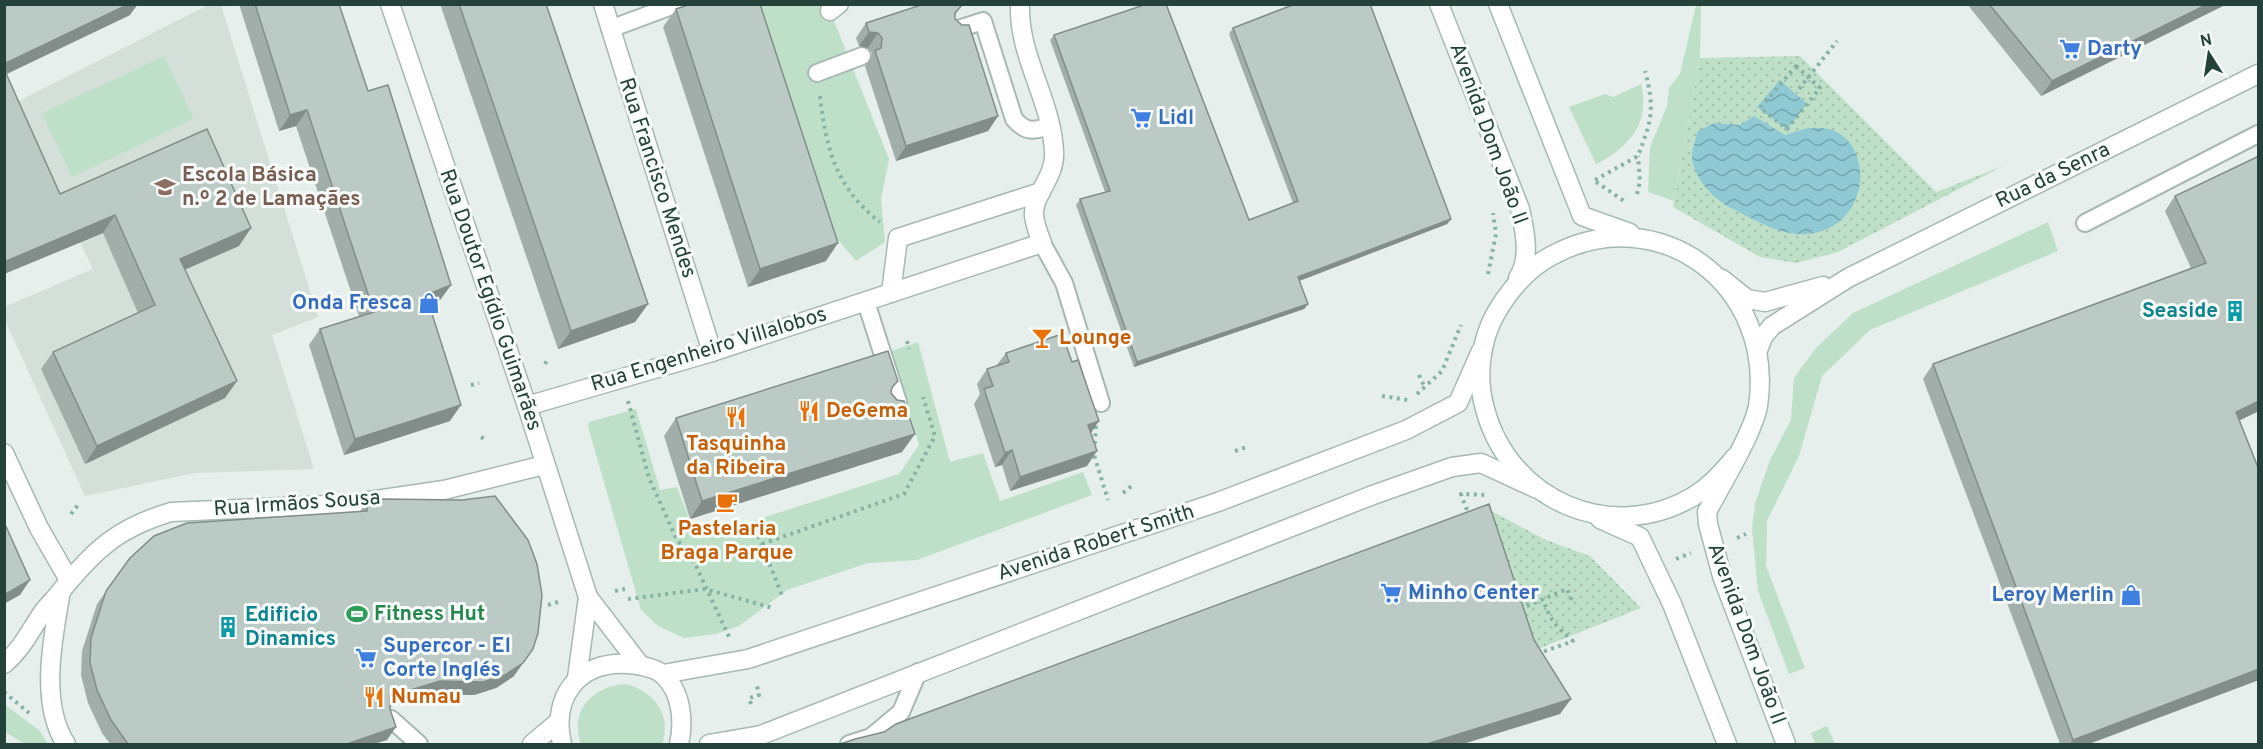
<svg xmlns="http://www.w3.org/2000/svg" width="2263" height="749" font-family="Overpass,sans-serif">
<style>
.built{fill:#d4dfda}
.grass{fill:#bfe0c8}
.garden{fill:url(#garden-dots)}
.water{fill:url(#water-waves)}
.lines{fill:none;stroke-linecap:round;stroke-linejoin:round}
.service-casing{stroke:#a8b8b2;stroke-width:20}
.minor-casing{stroke:#a8b8b2;stroke-width:21}
.tertiary-casing{stroke:#a8b8b2;stroke-width:21}
.secondary-casing{stroke:#a4bbb3;stroke-width:21}
.path{stroke:#86b3a5;stroke-width:4;stroke-dasharray:3 4.5;stroke-linecap:butt}
.service{stroke:#fff;stroke-width:16}
.minor{stroke:#fff;stroke-width:18}
.tertiary{stroke:#fff;stroke-width:18}
.secondary{stroke:#fff;stroke-width:18}
.wall{fill:#a1aea9}
.shaded-wall{fill:#838d89}
.building{fill:#bbcac4;stroke:#838d89;stroke-width:1.5}
.labels{text-anchor:middle;dominant-baseline:central;stroke-width:6;stroke-linejoin:round;paint-order:stroke}
.shop-label{font-size:21px;font-weight:bold;fill:#366cbe;stroke:#f7fbf9;text-anchor:start}
.street-label{font-size:21px;fill:#24423a;stroke:#f7fbf9}
.education-label{font-size:21px;font-weight:bold;fill:#785e54;stroke:#f7fbf9;text-anchor:start}
.culture-label{font-size:21px;font-weight:bold;fill:#0d838f;stroke:#f7fbf9;text-anchor:end}
.food-label{font-size:21px;font-weight:bold;fill:#c56008;stroke:#f7fbf9;text-anchor:start}
.leisure-label{font-size:21px;font-weight:bold;fill:#27864d;stroke:#f7fbf9;text-anchor:start}
</style>
<defs>
<pattern id="garden-dots" width="8" height="8" patternUnits="userSpaceOnUse" patternTransform="scale(1.5)"><rect width="8" height="8" fill="#bfe0c8"/><path d="M2 2h.1M6 6h.1" fill="none" stroke="#a4c1ad" stroke-width="1.8" stroke-linecap="round"/></pattern>
<pattern id="water-waves" width="16" height="10" patternUnits="userSpaceOnUse" patternTransform="scale(1.5)"><rect width="16" height="10" fill="#8ec9d4"/><path d="M0 5q4-4 8 0t8 0" fill="none" stroke="#74a5ad"/></pattern>
</defs>
<rect width="100%" height="100%" fill="#e6efeb"/>
<polygon class="built" points="208,5 221,5 318,317 272,335 314,469 195,473 85,496 5,320 4,307 93,269 13,104"/>
<g class="grass">
<polygon points="754,5 831,5 830,11 889,159 881,199 885,242 856,261 827,227"/>
<polygon points="1696,5 1701,5 1700,58 1674,201 1648,192 1650,147 1667,106 1669,88 1680,74"/>
<polygon points="164,56 194,119 72,177 42,113"/>
<path d="M1641 84C1651 122 1629 148 1596 164L1569 107 1605 94 1613 97Z"/>
<polygon points="2048,222 2058,251 1870,330 1822,376 1799,456 1767,521 1766,566 1805,668 1789,674 1758,591 1752,529 1755,504 1770,460 1791,420 1794,378 1816,348 1853,313"/>
<polygon points="918,342 950,462 983,453 1000,501 1083,472 1092,495 917,560 868,563 787,590 739,626 716,634 684,638 658,626 641,610 588,427 589,422 636,409 660,490 677,487 697,539 899,474 919,445 891,351"/>
<path d="M626 684C655 692 672 715 662 744H581C568 711 594 685 626 684Z"/>
<polygon points="4,704 39,730 48,744 25,744 5,732"/>
<polygon points="1827,726 1835,744 1815,744 1811,733"/>
</g>
<g class="garden">
<polygon points="1800,56 1936,192 2003,166 1838,252 1796,263 1760,257 1673,207 1700,58"/>
<polygon points="1477,512 1493,512 1546,540 1590,556 1641,608 1523,655"/>
</g>
<g class="water">
<polygon points="1780,80 1807,104 1787,129 1757,107"/>
<path d="M1754 116 1785 135C1793 133 1803 128 1812 128 1876 122 1878 227 1808 234 1782 237 1753 219 1731 208 1713 199 1695 179 1692 159 1691 151 1696 140 1697 132L1714 123 1740 125Z"/>
</g>
<g class="lines">
<defs>
<g id="service">
<polyline points="610,29 677,4"/>
<path d="M955 30 983 21 1014 119C1026 133 1034 131 1050 126"/>
<polyline points="817,73 862,56"/>
<polyline points="2085,223 2258,134"/>
<polyline points="1042,243 1064,283 1101,403"/>
<polyline points="866,302 898,402 889,409"/>
<polyline points="391,719 419,744"/>
<polyline points="849,744 871,737 901,712 918,672"/>
</g>
<g id="minor">
<polyline points="390,4 527,406 588,597 640,665"/>
<polyline points="603,4 712,352"/>
<polyline points="830,11 839,4"/>
<polyline points="1722,279 1747,299 1765,302 1823,286"/>
<polyline points="891,293 898,238 1041,192"/>
<polyline points="1758,350 1763,337 1772,326 1848,278 2258,74"/>
<path d="M527 406 712 352 1042 243C1039 235 1035 225 1034 216 1032 195 1056 177 1054 152 1052 100 1018 57 1020 4"/>
<polyline points="4,453 39,528 69,580"/>
<path d="M61 591C53 637 39 703 66 744"/>
<path d="M4 664C22 649 30 631 43 612 48 605 55 599 61 591 95 549 118 528 171 512L349 504 444 490 544 465"/>
<polyline points="577,678 588,597"/>
</g>
<g id="tertiary">
<polyline points="663,674 748,659 1218,502 1406,430 1458,403 1481,351"/>
<polyline points="532,744 557,723"/>
<path d="M562 744C551 697 578 661 628 664 639 665 655 667 663 675 682 692 684 722 679 744"/>
<polyline points="709,744 761,735 1373,495 1452,467 1481,463 1535,488"/>
</g>
<g id="secondary">
<path d="M1439 4 1520 209C1525 232 1531 258 1518 278"/>
<polyline points="1498,4 1582,216 1630,233"/>
<path d="M1735 457C1723 472 1710 486 1694 496 1611 546 1509 500 1485 409 1476 378 1480 341 1496 313 1510 289 1527 269 1551 256 1659 197 1776 286 1758 406 1753 433 1721 485 1707 512L1708 524 1722 576 1786 744"/>
<polyline points="1600,519 1640,537 1672,604 1727,744"/>
</g>
</defs>
<use href="#service" class="service-casing"/>
<use href="#minor" class="minor-casing"/>
<use href="#tertiary" class="tertiary-casing"/>
<use href="#secondary" class="secondary-casing"/>
<g class="path">
<polygon points="1796,66 1820,88 1787,129 1760,108"/>
<polyline points="1799,89 1837,41"/>
<path d="M820 96C826 149 836 188 880 222"/>
<path d="M1595 180 1638 156C1652 119 1655 109 1645 71"/>
<polyline points="1596,182 1627,203"/>
<polyline points="1637,194 1640,181 1638,156"/>
<polyline points="1488,274 1496,234 1493,213"/>
<polyline points="907,341 909,349"/>
<polyline points="545,364 547,360"/>
<polyline points="1419,375 1425,388"/>
<polyline points="471,385 479,383"/>
<polyline points="1417,394 1442,371 1461,325"/>
<polyline points="1382,396 1408,400"/>
<polyline points="628,401 649,478 676,538 695,564 730,639"/>
<polyline points="1096,426 1094,455 1108,500"/>
<polyline points="481,437 486,440"/>
<polyline points="1235,451 1247,447"/>
<polyline points="1123,493 1134,484"/>
<polyline points="1475,512 1466,508 1461,494 1487,495"/>
<polyline points="71,514 78,505"/>
<polyline points="753,522 783,598"/>
<polyline points="1737,538 1746,534"/>
<polyline points="762,544 904,494 935,436 923,397"/>
<polyline points="1676,559 1691,553"/>
<polyline points="615,591 625,589"/>
<polyline points="628,599 705,589 773,608"/>
<polyline points="548,605 558,602"/>
<polyline points="1520,609 1567,589 1572,601"/>
<path d="M1537 654 1573 641C1558 628 1547 618 1544 599"/>
<polyline points="4,692 29,713"/>
<polyline points="751,704 749,698 759,695 757,686"/>
</g>
<use href="#service" class="service"/>
<use href="#minor" class="minor"/>
<use href="#tertiary" class="tertiary"/>
<use href="#secondary" class="secondary"/>
</g>
<g class="wall">
<polygon points="4,4 130,15 7,74 60,194 239,246 185,269 225,398 85,464 41,369 53,352 138,313 103,233 4,274"/>
<polygon points="239,4 339,4 368,91 451,285 440,300 429,305 450,421 344,455 309,345 320,329 359,316 296,126 279,131"/>
<polygon points="440,4 546,4 648,304 635,322 558,349"/>
<polygon points="1967,4 2227,4 2041,96"/>
<polygon points="962,5 955,15 955,19 998,116 988,131 896,161 865,66 871,57 872,53 868,48 859,46 856,38 866,23"/>
<polygon points="676,9 826,261 748,287 663,27"/>
<polygon points="1233,28 1451,219 1447,224 1299,281 1308,304 1304,309 1134,367 1076,205 1080,199 1105,192 1050,40 1054,35 1249,220 1293,203 1229,34"/>
<polygon points="2259,156 2259,411 2239,420 2089,744 2060,744 1923,379 1933,364 2191,268 2165,211 2175,196"/>
<polygon points="1006,353 1091,433 1087,466 1010,491 1002,465 995,467 974,404 980,394 977,384 987,369 996,366"/>
<polygon points="898,381 892,389 891,393 902,452 690,519 664,436 676,418"/>
<polygon points="368,501 514,676 496,688 474,695 431,694 390,707 387,740 373,744 110,744 102,733 88,703 81,675 82,651 97,604 130,558 360,511"/>
</g>
<g class="shaded-wall">
<polygon points="129,4 138,4 130,15 4,75 4,64"/>
<polygon points="2208,4 2227,4 2041,96 2052,81"/>
<polygon points="869,32 878,33 868,48 859,46"/>
<polygon points="307,110 296,126 279,131 290,115"/>
<polygon points="998,116 988,131 896,161 906,146"/>
<polygon points="115,215 103,233 4,274 4,262"/>
<polygon points="1451,219 1447,224 1294,283 1298,277"/>
<polygon points="251,228 239,246 168,277 180,259"/>
<polygon points="838,243 826,261 748,287 760,269"/>
<polygon points="451,285 440,300 415,311 426,295"/>
<polygon points="648,304 635,322 558,349 571,331"/>
<polygon points="1308,304 1304,309 1134,367 1137,362"/>
<polygon points="237,381 225,398 85,464 97,446"/>
<polygon points="2259,401 2259,411 2226,427 2236,412"/>
<polygon points="461,405 450,421 344,455 355,439"/>
<polygon points="1099,421 1089,436 1088,425"/>
<polygon points="915,434 902,452 690,519 702,501"/>
<polygon points="1012,450 1002,465 995,467 1005,453"/>
<polygon points="1097,451 1087,466 1010,491 1020,477"/>
<polygon points="30,580 20,595 4,604 4,595"/>
<polygon points="533,649 514,676 496,688 474,695 431,694 381,709 390,696"/>
<polygon points="2259,669 2259,680 2089,744 2070,744 2073,740"/>
<polygon points="1571,699 1560,714 1463,744 1427,744"/>
<polygon points="396,727 387,740 373,744 347,744"/>
</g>
<g class="building">
<polygon points="4,4 129,4 4,64"/>
<polygon points="255,4 339,4 368,91 388,85 451,285 426,295 461,405 355,439 320,329 374,312 307,110 290,115"/>
<polygon points="459,4 546,4 648,304 571,331"/>
<polygon points="691,4 760,4 838,243 760,269 676,9"/>
<polygon points="924,4 962,4 962,5 955,13 955,19 962,25 969,25 998,116 906,146 875,51 881,48 882,38 878,33 869,32 866,23"/>
<polygon points="1147,4 1166,4 1249,220 1298,201 1233,28 1295,4 1370,4 1451,219 1298,277 1308,304 1137,362 1080,199 1110,191 1054,35"/>
<polygon points="1989,4 2208,4 2052,81"/>
<polygon points="4,69 60,194 207,129 251,228 180,259 237,381 97,446 53,352 155,305 115,215 4,262"/>
<polygon points="2259,156 2259,401 2236,412 2259,470 2259,669 2073,740 1933,364 2206,263 2175,196"/>
<polygon points="1062,334 1072,362 1078,360 1099,421 1088,425 1097,451 1020,477 1012,450 1005,453 984,389 993,386 987,369 1009,362 1006,353"/>
<polygon points="888,351 898,381 892,387 891,393 897,400 904,401 915,434 702,501 676,418"/>
<polygon points="495,496 528,540 537,564 542,595 538,633 533,649 523,663 505,675 483,682 440,681 390,696 390,709 396,727 347,744 128,744 111,720 97,690 90,663 91,638 106,591 130,558 154,536 187,523 367,511 368,501 383,499 462,500"/>
<polygon points="1489,504 1534,640 1571,699 1427,744 840,744 855,739 884,732 896,724"/>
<polygon points="4,522 30,580 4,595"/>
</g>
<defs>
<symbol id="supermarket-bare" viewBox="-9 -9 18 18"><path d="M-6-5.5h2.5l.6 2H6L4.5 2H-2.5L-4.4-4H-6ZM-1.5 3.2a1.3 1.3 0 1 0 .1 0ZM3 3.2a1.3 1.3 0 1 0 .1 0Z" fill="#3f7fe0" stroke="#f7fbf9" stroke-width="2.5" paint-order="stroke"/></symbol>
<symbol id="school-bare" viewBox="-9 -9 18 18"><path d="M0-5L7-2L0 1L-7-2ZM-4 1L0 2.5L4 1V4Q0 6-4 4Z" fill="#8d6e63" stroke="#f7fbf9" stroke-width="2.5" paint-order="stroke"/></symbol>
<symbol id="shop-bare" viewBox="-9 -9 18 18"><path d="M-5-2.5h2.3a2.7 3.5 0 0 1 5.4 0H5L5.5 6h-11ZM-1.5-2.5h3a1.5 2.3 0 0 0-3 0Z" fill="#3f7fe0" stroke="#f7fbf9" stroke-width="2.5" paint-order="stroke"/></symbol>
<symbol id="building-bare" viewBox="-9 -9 18 18"><path d="M-4-6H4V6H1V3H-1V6H-4ZM-2.5-4.3h1.7v1.8h-1.7ZM.8-4.3h1.7v1.8H.8ZM-2.5-1h1.7V.8h-1.7ZM.8-1h1.7V.8H.8Z" fill="#0f9aa8" stroke="#f7fbf9" stroke-width="2.5" paint-order="stroke"/></symbol>
<symbol id="bar-bare" viewBox="-9 -9 18 18"><path d="M-6-5H6L.8 .8V4.5H3.5V6h-7V4.5H-.8V.8Z" fill="#e8710a" stroke="#f7fbf9" stroke-width="2.5" paint-order="stroke"/></symbol>
<symbol id="restaurant-bare" viewBox="-9 -9 18 18"><path d="M-5-6h1v4h1v-4h1v4h1v-4h1v5L-1.5 .5V6h-2V.5L-5-1ZM5-6V6H3V1.5H1.5Q1.5-4 5-6Z" fill="#e8710a" stroke="#f7fbf9" stroke-width="2.5" paint-order="stroke"/></symbol>
<symbol id="cafe-bare" viewBox="-9 -9 18 18"><path d="M-5.5-4.5H6V0H3Q3 3.5 0 3.5H-2.5Q-5.5 3.5-5.5 0ZM3-3.2v2h1.7v-2ZM-6 4.5H4V6H-6Z" fill="#e8710a" stroke="#f7fbf9" stroke-width="2.5" paint-order="stroke"/></symbol>
<symbol id="stadium-bare" viewBox="-9 -9 18 18"><path d="M0-5a6.5 5 0 1 0 0 10a6.5 5 0 1 0 0-10ZM-3.5-1.8h7v3.6h-7Z" fill="#2e9e5b" stroke="#f7fbf9" stroke-width="2.5" paint-order="stroke"/></symbol>
</defs>
<g fill-rule="evenodd">
<use href="#supermarket-bare" x="2055" y="34" width="30" height="30"/>
<use href="#supermarket-bare" x="1126" y="103" width="30" height="30"/>
<use href="#school-bare" x="150" y="172" width="30" height="30"/>
<use href="#shop-bare" x="414" y="288" width="30" height="30"/>
<use href="#building-bare" x="2220" y="296" width="30" height="30"/>
<use href="#bar-bare" x="1027" y="323" width="30" height="30"/>
<use href="#restaurant-bare" x="794" y="396" width="30" height="30"/>
<use href="#restaurant-bare" x="721" y="402" width="30" height="30"/>
<use href="#cafe-bare" x="712" y="487" width="30" height="30"/>
<use href="#supermarket-bare" x="1376" y="578" width="30" height="30"/>
<use href="#shop-bare" x="2116" y="580" width="30" height="30"/>
<use href="#stadium-bare" x="342" y="599" width="30" height="30"/>
<use href="#building-bare" x="213" y="612" width="30" height="30"/>
<use href="#supermarket-bare" x="351" y="643" width="30" height="30"/>
<use href="#restaurant-bare" x="359" y="682" width="30" height="30"/>
</g>
<g class="labels">
<g class="shop-label">
<text x="2087" y="49">Darty</text>
<text x="1158" y="118">Lidl</text>
<text x="412" y="303" text-anchor="end">Onda Fresca</text>
<text x="1408" y="593">Minho Center</text>
<text x="2114" y="595" text-anchor="end">Leroy Merlin</text>
<text x="383" y="646">Supercor - El<tspan x="383" dy="24">Corte Inglés</tspan></text>
</g>
<g class="street-label">
<text transform="translate(1488 134) rotate(70)">Avenida Dom João II</text>
<text transform="translate(2053 176) rotate(-26)">Rua da Senra</text>
<text transform="translate(657 178) rotate(72)">Rua Francisco Mendes</text>
<text transform="translate(490 300) rotate(71)">Rua Doutor Egídio Guimarães</text>
<text transform="translate(709 350) rotate(-17)">Rua Engenheiro Villalobos</text>
<text transform="translate(297 504) rotate(-4)">Rua Irmãos Sousa</text>
<text transform="translate(1096 543) rotate(-18)">Avenida Robert Smith</text>
<text transform="translate(1746 634) rotate(70)">Avenida Dom João II</text>
</g>
<g class="education-label">
<text x="182" y="175">Escola Básica<tspan x="182" dy="24">n.º 2 de Lamaçães</tspan></text>
</g>
<g class="culture-label">
<text x="2218" y="311">Seaside</text>
<text x="245" y="615" text-anchor="start">Edificio<tspan x="245" dy="24">Dinamics</tspan></text>
</g>
<g class="food-label">
<text x="1059" y="338">Lounge</text>
<text x="826" y="411">DeGema</text>
<text x="736" y="444" text-anchor="middle">Tasquinha<tspan x="736" dy="24">da Ribeira</tspan></text>
<text x="727" y="529" text-anchor="middle">Pastelaria<tspan x="727" dy="24">Braga Parque</tspan></text>
<text x="391" y="697">Numau</text>
</g>
<g class="leisure-label">
<text x="374" y="614">Fitness Hut</text>
</g>
</g>
<rect width="2263" height="749" fill="none" stroke="#24423a" stroke-width="12"/>
<g transform="translate(2209 54) rotate(348)" stroke="#f7fbf9" stroke-width="4.5" paint-order="stroke">
<path d="M0-4.5L10 22L0 15L-10 22Z" fill="#24423a"/>
<text y="-9" font-size="16" font-weight="bold" text-anchor="middle" fill="#24423a">N</text>
</g>
</svg>
